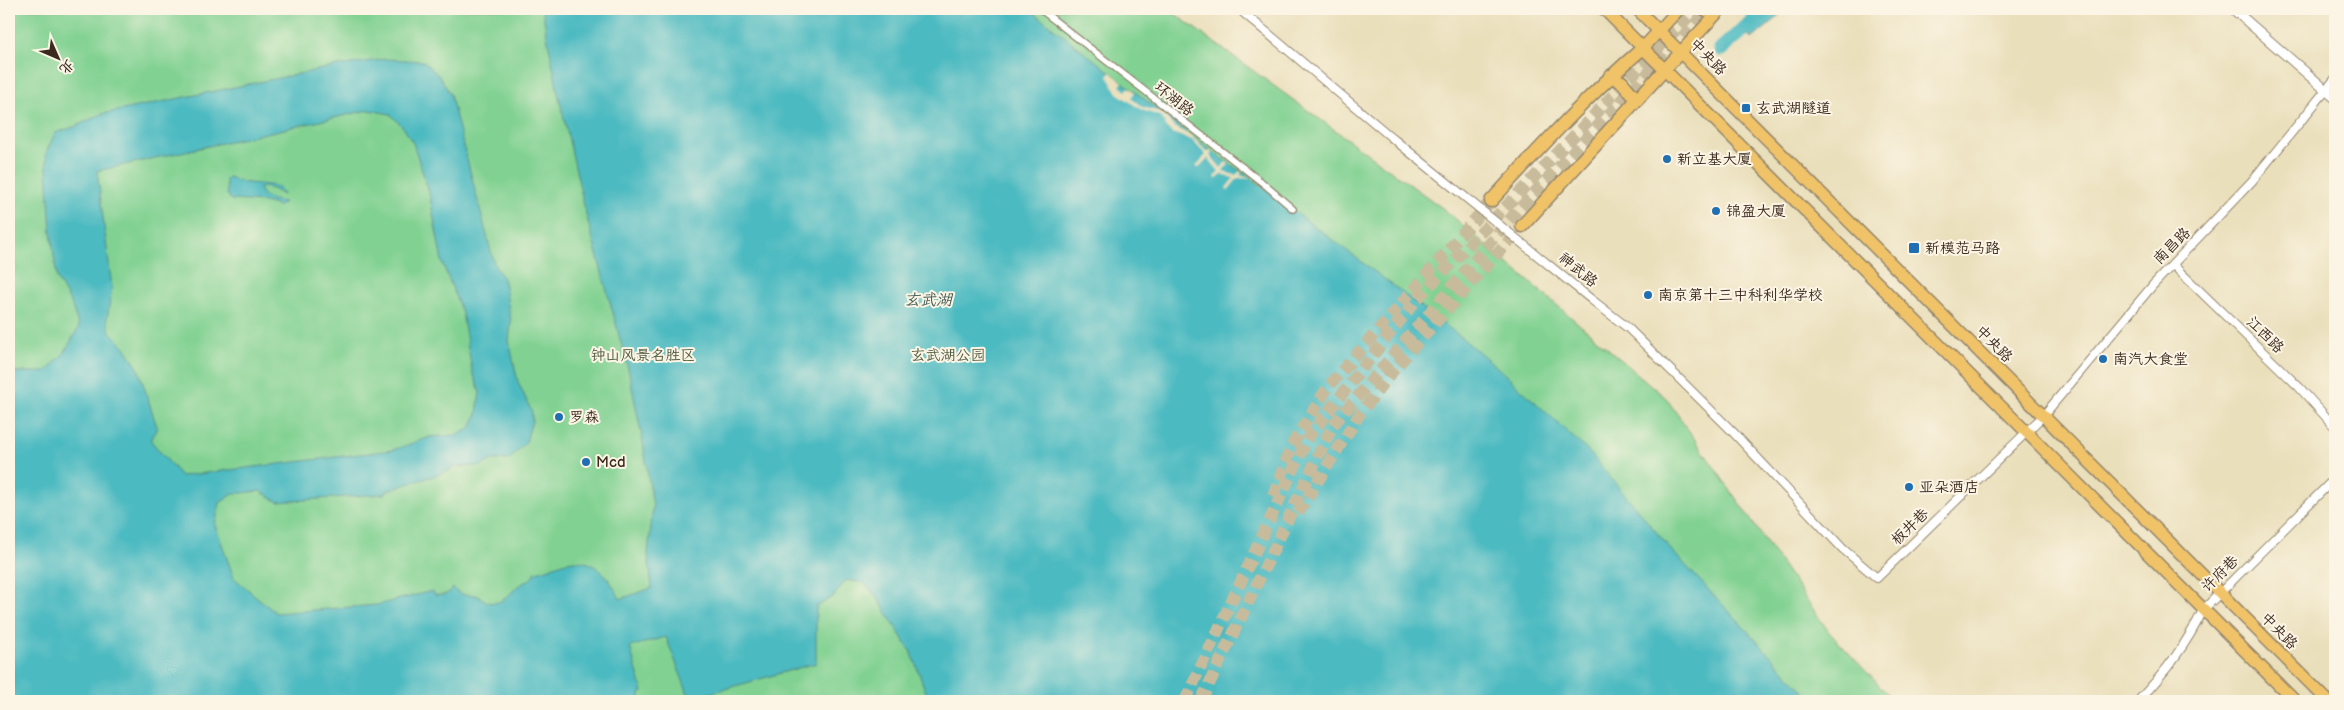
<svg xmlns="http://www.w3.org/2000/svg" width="2344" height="710" font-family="'Balsamiq Sans','LXGW WenKai TC',sans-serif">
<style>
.green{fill:#81d192;stroke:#5e7e58}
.water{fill:#4bbac1;stroke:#437270;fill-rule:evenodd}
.pier{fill:#eadfbb}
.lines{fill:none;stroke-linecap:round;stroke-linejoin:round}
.river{stroke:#4bbac1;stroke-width:15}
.trunk-tunnel{stroke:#c7bb9c;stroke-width:12;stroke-dasharray:12 6;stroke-linecap:butt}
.pedestrian-casing{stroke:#92846c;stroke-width:8}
.minor-casing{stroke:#92846c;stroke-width:10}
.tertiary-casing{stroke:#92846c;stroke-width:11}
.primary-casing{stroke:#92846c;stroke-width:14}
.trunk-casing{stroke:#92846c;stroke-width:15}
.pedestrian{stroke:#fff;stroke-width:5.5}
.minor{stroke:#fff;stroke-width:8}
.tertiary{stroke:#fff;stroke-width:9}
.primary{stroke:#f0c369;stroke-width:11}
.trunk{stroke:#f0c369;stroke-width:12}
.minor-bridge-casing{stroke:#92846c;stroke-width:10;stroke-linecap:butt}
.minor-bridge{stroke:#fff;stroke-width:8}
.poi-dot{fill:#1f6fb2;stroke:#fcf5e5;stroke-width:2}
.labels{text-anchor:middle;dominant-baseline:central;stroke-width:4;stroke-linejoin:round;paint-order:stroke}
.street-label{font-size:15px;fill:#3b2a1e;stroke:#fcf5e5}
.poi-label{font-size:15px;fill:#3b2a1e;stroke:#fcf5e5;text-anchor:start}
.park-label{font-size:15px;fill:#505c41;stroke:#fcf5e5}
.water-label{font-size:16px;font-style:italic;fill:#415c57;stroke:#fcf5e5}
</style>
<rect width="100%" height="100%" fill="#fcf5e5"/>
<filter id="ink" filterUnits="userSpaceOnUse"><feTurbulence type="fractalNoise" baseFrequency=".02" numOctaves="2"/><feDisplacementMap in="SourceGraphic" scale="10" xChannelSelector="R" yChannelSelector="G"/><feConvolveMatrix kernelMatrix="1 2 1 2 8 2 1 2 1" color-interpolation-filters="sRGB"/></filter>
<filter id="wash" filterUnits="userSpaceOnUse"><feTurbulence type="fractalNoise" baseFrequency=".0096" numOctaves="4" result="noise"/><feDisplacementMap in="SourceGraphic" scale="20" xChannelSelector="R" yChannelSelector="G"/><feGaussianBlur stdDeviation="1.12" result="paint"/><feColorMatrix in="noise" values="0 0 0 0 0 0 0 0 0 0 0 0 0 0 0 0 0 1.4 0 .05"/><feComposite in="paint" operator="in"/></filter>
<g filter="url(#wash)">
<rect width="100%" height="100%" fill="#eadfbb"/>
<polygon class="green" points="9,9 1168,9 1445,210 1666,398 1829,632 1894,701 9,701"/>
<g class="water">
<path d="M542 9H1029L1210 150 1252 179 1457 334 1497 367 1589 452 1673 552 1813 701H929L912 654 877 597 864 583 846 580 834 596 816 607V663L690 699 666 637 630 647 643 692 640 694 641 701H9V372H46L64 353 79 327 71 303 57 279 51 232 46 153 55 133 74 127 102 114 338 66 385 59 423 61 440 77 450 94 494 263 504 281 511 322 509 341 518 382 532 412V421L526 442 509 460H492L482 466 453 467 449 471 389 490 384 494 278 502 260 491 233 494 220 503 215 525 234 578 276 613 377 605 432 591 435 595C443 596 447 595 453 588 459 595 465 595 474 595 479 595 483 600 488 602 502 606 509 594 518 586 525 581 531 582 535 572 545 571 551 567 560 564 591 553 608 574 620 599L652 588 648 554 653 506 642 437 628 368 587 218 558 93ZM369 110 390 114 403 127 413 143 429 192 442 262 462 313 472 370 480 392 477 414 471 428 457 435 430 437 393 450 181 476 151 441 157 427 138 368 125 347 110 332 107 319 112 288 97 171Z"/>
<polygon points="1758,9 1783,9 1777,18 1752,39 1739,27"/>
<path d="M229 177C244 186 262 182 279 187L283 195C275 190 269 186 259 188 263 200 274 200 284 202L279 206 264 202 231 200 227 194 226 178Z"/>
</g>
<polygon class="pier" points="1110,72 1123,82 1120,86 1126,91 1129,87 1135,92 1131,98 1142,107 1163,113 1173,126 1193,137 1207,152 1210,150 1213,152 1210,155 1221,168 1226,162 1229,164 1223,170 1226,173 1236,175 1240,171 1242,173 1240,175 1252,179 1238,178 1228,190 1226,188 1234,178 1224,176 1222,174 1217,179 1215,178 1219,171 1208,158 1198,168 1196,166 1206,155 1192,140 1172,133 1164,125 1165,123 1160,116 1142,110 1117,93 1108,77"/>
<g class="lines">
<polyline class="river" points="1721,49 1767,9"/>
</g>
</g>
<g filter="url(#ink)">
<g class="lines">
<g class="trunk-tunnel">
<polyline points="1273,496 1292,445 1328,387 1491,201"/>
<polyline points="1298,513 1359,415 1395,368 1522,226"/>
<polyline points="1185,701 1309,436 1417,299 1696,9"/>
<polyline points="1201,701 1333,425 1518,210 1709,9"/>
</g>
<defs>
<polyline id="pedestrian" points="1040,9 1264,184 1293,209"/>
<g id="minor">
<polyline points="1239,9 1391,137"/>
<polyline points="2173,265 2299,387 2335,427"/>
<polyline points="1592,300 1628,328 1732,431 1843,549 1877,578 2044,415 2153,285 2252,181 2335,79"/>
<path d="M2138 701C2164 674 2187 644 2203 610L2335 478"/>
</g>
<polyline id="tertiary" points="2233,9 2335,98"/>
<g id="primary">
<polyline points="1604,9 2295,701"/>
<polyline points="1637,9 2328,701"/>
<polyline points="1704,9 1707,11 1721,9"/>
<polyline points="1643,48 1679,9"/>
<polyline points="1665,69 1721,9"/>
</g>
<g id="trunk">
<polyline points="1610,76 1622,82 1637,100"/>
<path d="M1491 201C1540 148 1588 95 1643 48"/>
<polyline points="1522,226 1665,69"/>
</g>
</defs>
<use href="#pedestrian" class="pedestrian-casing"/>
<use href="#minor" class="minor-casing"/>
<use href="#tertiary" class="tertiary-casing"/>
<use href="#primary" class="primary-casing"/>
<use href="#trunk" class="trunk-casing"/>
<use href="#pedestrian" class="pedestrian"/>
<use href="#minor" class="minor"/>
<use href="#tertiary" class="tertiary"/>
<use href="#primary" class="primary"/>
<use href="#trunk" class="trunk"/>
<defs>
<polyline id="minor-bridge" points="1391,137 1592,300"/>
</defs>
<use href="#minor-bridge" class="minor-bridge-casing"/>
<use href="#minor-bridge" class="minor-bridge"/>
</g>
</g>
<g class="poi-dot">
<rect x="1741" y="103" width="10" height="10" rx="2.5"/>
<circle cx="1667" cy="159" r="5"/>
<circle cx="1716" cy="211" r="5"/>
<rect x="1908" y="242" width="12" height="12" rx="2.5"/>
<circle cx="1648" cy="295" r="5"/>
<circle cx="2103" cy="359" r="5"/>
<circle cx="559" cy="417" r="5"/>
<circle cx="586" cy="462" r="5"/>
<circle cx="1909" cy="487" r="5"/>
</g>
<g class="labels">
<g class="street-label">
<text transform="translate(1708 57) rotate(45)">中央路</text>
<text transform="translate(1174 99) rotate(38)">环湖路</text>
<text transform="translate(2172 246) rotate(-45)">南昌路</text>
<text transform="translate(1578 270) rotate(39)">神武路</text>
<text transform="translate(2265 335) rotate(44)">江西路</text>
<text transform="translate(1994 344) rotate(45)">中央路</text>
<text transform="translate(1910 527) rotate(-44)">板井巷</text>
<text transform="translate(2220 574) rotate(-45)">许府巷</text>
<text transform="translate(2279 631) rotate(45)">中央路</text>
</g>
<g class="poi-label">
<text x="1756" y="108">玄武湖隧道</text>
<text x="1677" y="159">新立基大厦</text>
<text x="1726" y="211">锦盈大厦</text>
<text x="1925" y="248">新模范马路</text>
<text x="1658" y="295">南京第十三中科利华学校</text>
<text x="2113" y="359">南汽大食堂</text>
<text x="569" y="417">罗森</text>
<text x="596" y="462">Mcd</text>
<text x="1919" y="487">亚朵酒店</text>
</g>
<g class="park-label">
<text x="643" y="355">钟山风景名胜区</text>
<text x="948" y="355">玄武湖公园</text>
</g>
<g class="water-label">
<text x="928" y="300">玄武湖</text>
</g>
</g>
<rect width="2344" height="710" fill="none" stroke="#fcf5e5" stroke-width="30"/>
<g transform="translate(58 58) rotate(135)" stroke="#fcf5e5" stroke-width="4" paint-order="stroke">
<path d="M0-4L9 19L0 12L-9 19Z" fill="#3b2a1e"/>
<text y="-8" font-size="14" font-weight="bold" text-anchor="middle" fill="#3b2a1e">北</text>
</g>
</svg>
